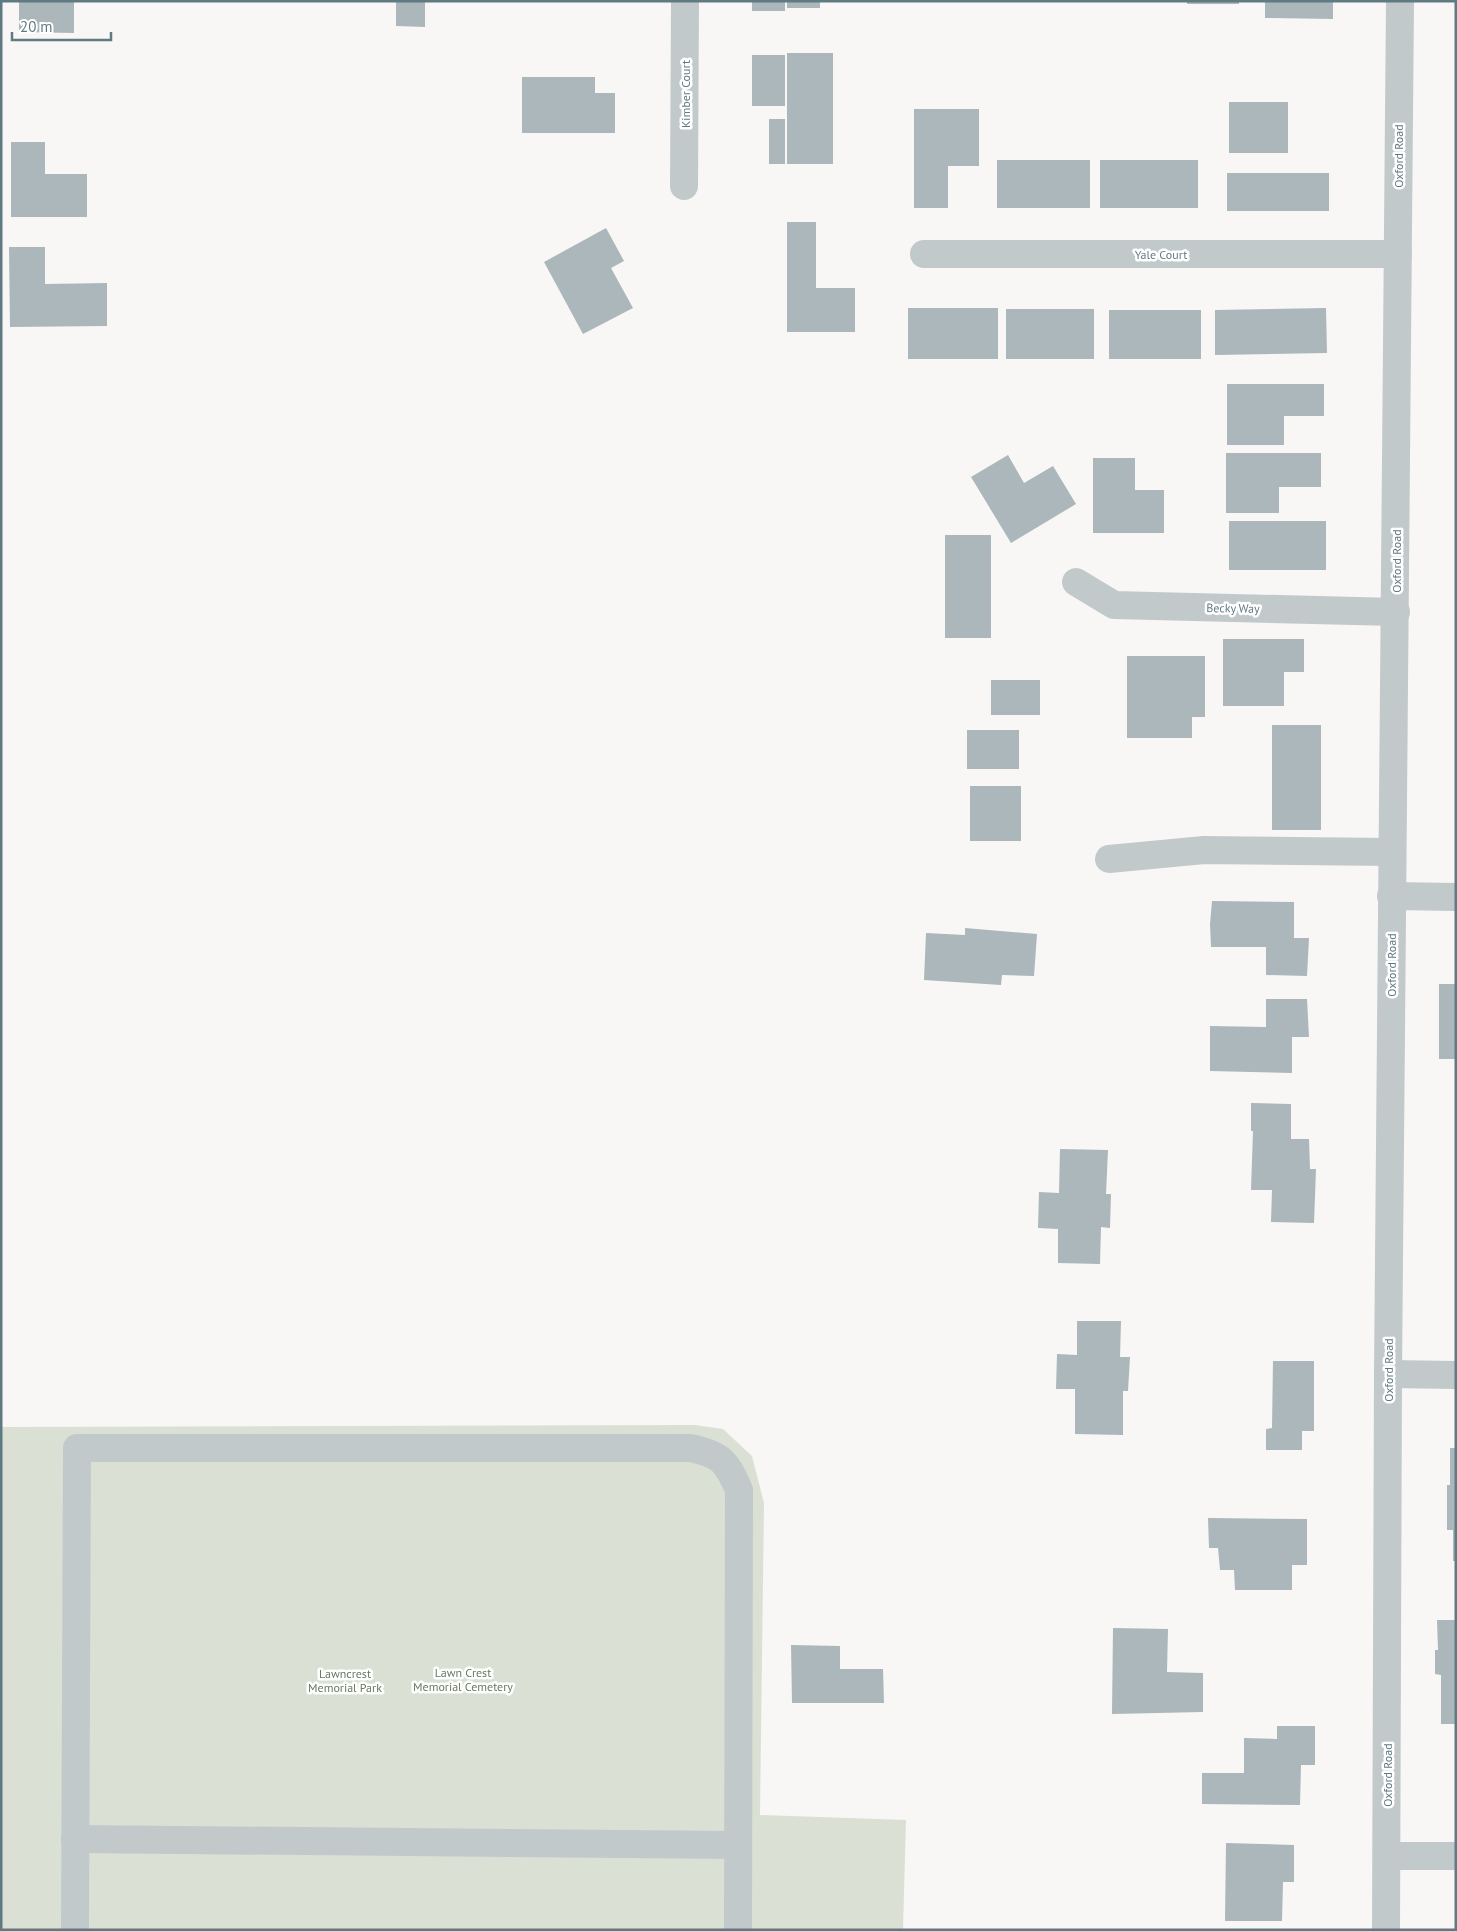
<svg xmlns="http://www.w3.org/2000/svg" width="1457" height="1931" font-family="'PT Sans',sans-serif">
<style>
.green{fill:#dbe0d5}
.building{fill:#abb7ba}
.lines{fill:none;stroke-linecap:round;stroke-linejoin:round}
.minor{stroke:#c2c9cb;stroke-width:28}
.labels{text-anchor:middle;dominant-baseline:central;stroke-width:5;stroke-linejoin:round;paint-order:stroke}
.street-label{font-size:12px;fill:#607a82;stroke:#fff}
.park-label{font-size:12px;fill:#697a60;stroke:#fff}
</style>
<rect width="100%" height="100%" fill="#f8f7f5"/>
<polygon class="green" points="695,1425 723,1429 752,1456 764,1503 760,1815 906,1820 903,1930 1,1930 1,1427"/>
<g class="building">
<polygon points="19,1 74,1 74,33 19,32"/>
<polygon points="396,1 425,1 425,27 396,26"/>
<rect x="752" y="1" width="33" height="10"/>
<rect x="787" y="1" width="33" height="7"/>
<rect x="1187" y="1" width="52" height="3"/>
<polygon points="1265,1 1333,1 1333,19 1265,18"/>
<rect x="787" y="53" width="46" height="111"/>
<rect x="752" y="55" width="33" height="51"/>
<polygon points="522,77 595,77 595,93 615,93 615,133 522,133"/>
<rect x="1229" y="102" width="59" height="51"/>
<polygon points="914,109 979,109 979,166 948,166 948,208 914,208"/>
<rect x="769" y="119" width="16" height="45"/>
<polygon points="11,142 45,142 45,174 87,174 87,217 11,217"/>
<rect x="997" y="160" width="93" height="48"/>
<rect x="1100" y="160" width="98" height="48"/>
<rect x="1227" y="173" width="102" height="38"/>
<polygon points="787,222 816,222 816,288 855,288 855,332 787,332"/>
<polygon points="606,228 624,261 611,268 633,308 583,334 544,262"/>
<polygon points="9,247 45,247 45,284 107,283 107,326 10,327"/>
<rect x="908" y="308" width="90" height="51"/>
<polygon points="1326,308 1327,353 1215,355 1215,310"/>
<rect x="1006" y="309" width="88" height="50"/>
<rect x="1109" y="310" width="92" height="49"/>
<polygon points="1227,384 1324,384 1324,416 1284,416 1284,445 1227,445"/>
<polygon points="1226,453 1321,453 1321,487 1279,487 1279,513 1226,513"/>
<polygon points="1008,455 1024,483 1053,466 1076,504 1011,543 971,477"/>
<polygon points="1093,458 1135,458 1135,490 1164,490 1164,533 1093,533"/>
<rect x="1229" y="521" width="97" height="49"/>
<rect x="945" y="535" width="46" height="103"/>
<polygon points="1223,639 1304,639 1304,672 1284,672 1284,706 1223,706"/>
<polygon points="1127,656 1205,656 1205,717 1192,717 1192,738 1127,738"/>
<rect x="991" y="680" width="49" height="35"/>
<rect x="1272" y="725" width="49" height="105"/>
<rect x="967" y="730" width="52" height="39"/>
<rect x="970" y="786" width="51" height="55"/>
<polygon points="1212,901 1294,902 1294,938 1309,938 1307,976 1266,975 1266,947 1211,947 1210,924"/>
<polygon points="965,928 1037,934 1034,976 1002,975 1001,985 924,980 926,933 965,935"/>
<rect x="1439" y="984" width="17" height="75"/>
<polygon points="1266,999 1307,999 1309,1037 1292,1037 1292,1073 1210,1071 1210,1026 1266,1027"/>
<polygon points="1251,1103 1291,1104 1291,1139 1309,1139 1310,1169 1316,1169 1314,1223 1271,1222 1272,1190 1251,1190 1253,1131 1251,1131"/>
<polygon points="1060,1149 1108,1150 1106,1194 1111,1194 1110,1228 1101,1227 1100,1264 1058,1263 1058,1229 1038,1228 1039,1192 1059,1193"/>
<polygon points="1077,1321 1121,1321 1120,1357 1130,1357 1128,1391 1123,1391 1123,1435 1075,1434 1075,1389 1056,1389 1057,1354 1077,1355"/>
<polygon points="1273,1361 1314,1361 1314,1431 1302,1431 1302,1450 1266,1450 1266,1429 1272,1428"/>
<polygon points="1450,1448 1456,1448 1456,1561 1453,1561 1453,1530 1447,1530 1447,1485 1450,1485"/>
<polygon points="1208,1518 1307,1519 1307,1565 1292,1565 1292,1590 1235,1590 1234,1570 1220,1570 1218,1548 1209,1548"/>
<polygon points="1437,1620 1456,1620 1456,1724 1441,1724 1441,1675 1435,1674 1435,1650 1438,1650"/>
<polygon points="1113,1628 1168,1629 1167,1672 1203,1673 1203,1712 1112,1714"/>
<polygon points="791,1645 840,1646 840,1669 883,1669 884,1703 792,1703"/>
<polygon points="1277,1726 1315,1726 1315,1765 1301,1765 1300,1805 1202,1804 1202,1773 1244,1773 1244,1738 1277,1739"/>
<polygon points="1226,1843 1294,1845 1294,1882 1283,1882 1282,1921 1225,1921"/>
</g>
<g class="lines">
<g class="minor">
<polyline points="684,186 685,1"/>
<polyline points="924,254 1398,254"/>
<polyline points="1076,582 1114,605 1396,612"/>
<polyline points="1109,859 1204,850 1392,852"/>
<polyline points="1391,896 1456,897"/>
<polyline points="1388,1374 1456,1375"/>
<polyline points="75,1839 738,1845"/>
<polyline points="1387,1856 1456,1856"/>
<path d="M75 1930 77 1448H690C721 1454 727 1462 739 1490L738 1930"/>
<polyline points="1386,1930 1388,1374 1400,1"/>
</g>
</g>
<g class="labels">
<g class="street-label">
<text transform="translate(685 94) rotate(-90)">Kimber Court</text>
<text transform="translate(1398 156) rotate(-90)">Oxford Road</text>
<text x="1161" y="254">Yale Court</text>
<text transform="translate(1396 561) rotate(-90)">Oxford Road</text>
<text transform="translate(1233 608) rotate(1)">Becky Way</text>
<text transform="translate(1391 965) rotate(-90)">Oxford Road</text>
<text transform="translate(1388 1370) rotate(-90)">Oxford Road</text>
<text transform="translate(1387 1775) rotate(-90)">Oxford Road</text>
</g>
<g class="park-label">
<text x="463" y="1672">Lawn Crest<tspan x="463" dy="14">Memorial Cemetery</tspan></text>
<text x="345" y="1673">Lawncrest<tspan x="345" dy="14">Memorial Park</tspan></text>
</g>
</g>
<rect width="1457" height="1931" fill="none" stroke="#607a82" stroke-width="5"/>
<path d="M12 32v8h99v-8" fill="none" stroke="#607a82" stroke-width="2.5"/>
<text x="20" y="32" font-size="15" fill="#607a82" stroke="#ffffff" stroke-width="4" paint-order="stroke">20 m</text>
</svg>
